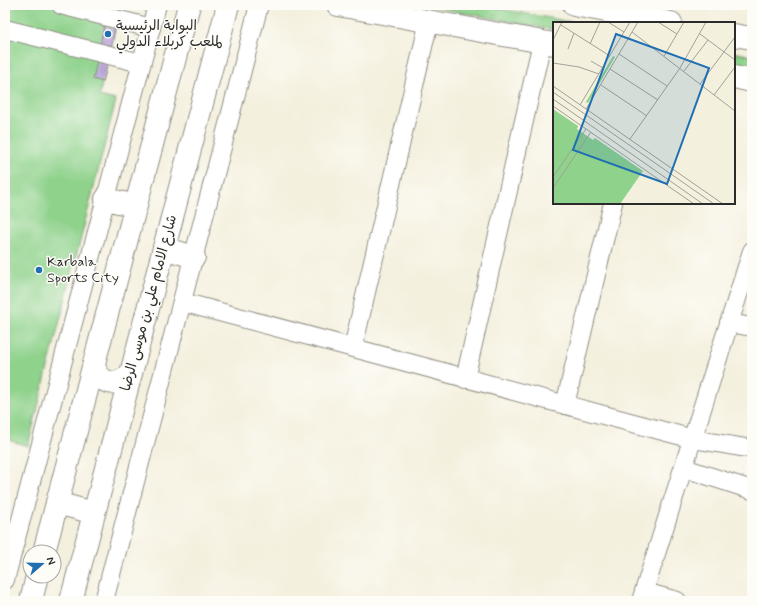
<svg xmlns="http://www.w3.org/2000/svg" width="757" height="606" font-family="Mynerve,'Playpen Sans Arabic',sans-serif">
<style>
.grass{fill:url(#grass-tufts);stroke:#5c7e5b}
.pitch{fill:#8ed28b;stroke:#5c7e5b}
.building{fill:url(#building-hatch)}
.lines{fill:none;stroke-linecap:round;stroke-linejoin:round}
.minor-casing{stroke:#908e84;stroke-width:20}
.major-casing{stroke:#908e84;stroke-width:24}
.minor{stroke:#fff;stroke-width:18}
.major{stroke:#fff;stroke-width:22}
.poi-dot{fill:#1f6fb2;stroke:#fdfcf7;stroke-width:1.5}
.labels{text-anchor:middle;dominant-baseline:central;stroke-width:3;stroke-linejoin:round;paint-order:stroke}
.poi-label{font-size:14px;fill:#2b2b2b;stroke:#fdfcf7;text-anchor:start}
.street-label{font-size:14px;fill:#2b2b2b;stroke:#fdfcf7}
.inset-road{fill:none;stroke:#a4a196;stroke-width:1}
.view{fill:#1f6fb2;fill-opacity:0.15;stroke:#1f6fb2;stroke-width:2}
.inset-edge{fill:none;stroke:#2b2b2b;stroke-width:2}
</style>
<defs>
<pattern id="grass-tufts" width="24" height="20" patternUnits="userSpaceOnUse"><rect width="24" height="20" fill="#8ed28b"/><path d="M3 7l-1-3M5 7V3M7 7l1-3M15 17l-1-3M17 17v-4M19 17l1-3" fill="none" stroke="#7bb478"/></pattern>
<pattern id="building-hatch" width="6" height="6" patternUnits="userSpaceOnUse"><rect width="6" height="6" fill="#bba5de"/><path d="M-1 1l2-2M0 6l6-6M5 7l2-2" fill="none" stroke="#9887b4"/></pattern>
</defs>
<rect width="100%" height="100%" fill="#fdfcf7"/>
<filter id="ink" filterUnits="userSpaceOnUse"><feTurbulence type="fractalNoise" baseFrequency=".025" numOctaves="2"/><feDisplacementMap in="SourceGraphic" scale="8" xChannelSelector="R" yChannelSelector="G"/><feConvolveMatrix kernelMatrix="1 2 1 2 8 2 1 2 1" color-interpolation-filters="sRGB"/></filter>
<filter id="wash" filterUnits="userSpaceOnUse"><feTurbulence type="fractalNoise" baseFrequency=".012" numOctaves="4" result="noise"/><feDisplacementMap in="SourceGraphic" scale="16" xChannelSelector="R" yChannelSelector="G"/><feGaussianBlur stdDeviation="0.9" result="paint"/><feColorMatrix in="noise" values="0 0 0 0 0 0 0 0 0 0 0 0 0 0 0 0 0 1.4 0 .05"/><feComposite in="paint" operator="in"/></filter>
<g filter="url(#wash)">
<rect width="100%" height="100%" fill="#f4f0de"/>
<g class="grass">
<polygon points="422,5 480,5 577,23 554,23 554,30"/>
<polygon points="734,52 752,56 752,66 734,63"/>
</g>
<polygon class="pitch" points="5,5 121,5 99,96 116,100 28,446 5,439"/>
<g id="blocks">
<g class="building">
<polygon points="110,5 121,5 119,12 109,9"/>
<polygon points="104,26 115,28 111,48 100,45"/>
<polygon points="97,60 108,62 103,82 93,79"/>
</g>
</g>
</g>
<g filter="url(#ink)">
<use href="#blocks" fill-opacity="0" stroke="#908e84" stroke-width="1"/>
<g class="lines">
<defs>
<g id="minor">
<polyline points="61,5 151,28"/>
<polyline points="5,29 141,63"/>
<polyline points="182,302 693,439 752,449"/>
<polyline points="729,323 752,327"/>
<polyline points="353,348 429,21"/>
<polyline points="465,379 542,42"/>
<polyline points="565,405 613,203"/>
<polyline points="684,468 752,490"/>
<polyline points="5,580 157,5"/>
<polyline points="644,592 677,601"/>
<polyline points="104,601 259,5"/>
<polyline points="641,601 752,251"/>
</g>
<g id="major">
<polyline points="338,5 554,44"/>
<polyline points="574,5 671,23"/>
<polyline points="734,35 752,38"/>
<polyline points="734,77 752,81"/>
<polyline points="106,199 136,206"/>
<polyline points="164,248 194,257"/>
<path d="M94 364C97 384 118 389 131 373"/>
<polyline points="57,503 94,513"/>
<polyline points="44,552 189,5"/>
<polyline points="31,601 37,576"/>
<polyline points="71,601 228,5"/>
</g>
</defs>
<use href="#minor" class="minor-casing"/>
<use href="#major" class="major-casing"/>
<use href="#minor" class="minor"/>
<use href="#major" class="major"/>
</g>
</g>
<g class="poi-dot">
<circle cx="108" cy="34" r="4"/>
<circle cx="39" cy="270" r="4"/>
</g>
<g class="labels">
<g class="poi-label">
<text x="116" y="26">البوابة الرئيسية<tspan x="116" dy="16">لملعب كربلاء الدولي</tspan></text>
<text x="47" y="262">Karbala<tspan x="47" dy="16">Sports City</tspan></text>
</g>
<g class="street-label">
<text transform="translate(149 303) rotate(-75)">شارع الامام علي بن موسى الرضا</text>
</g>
</g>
<g transform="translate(553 22)">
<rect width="182" height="182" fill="#f4f0de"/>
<path d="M60 34 62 35 35 81 33 80Z" fill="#8ed28b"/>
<path d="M0 87 25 104 24 107 40 118 42 116 90 149 67 182H0Z" fill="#8ed28b"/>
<path class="inset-road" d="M55 0 71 10M105 0 124 12M8 3 57 34M79 10 182 89M147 12 182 38M0 18 9 0M37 22 47 0M15 27 21 11M66 32 114 64M111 34 131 0M38 39 50 46M0 41 26 45 46 52M57 47 105 78M131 49 155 18M147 62 182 15M48 63 94 94M0 64 170 182M0 70 161 182M161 73 182 45M0 77 150 182M27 83 77 0M0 84 141 182M33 87 85 0M77 117 127 46 153 0M0 155 33 107M0 166 38 110"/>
<path class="view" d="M63 12 156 46 114 162 20 128Z"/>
<rect width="182" height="182" class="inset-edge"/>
</g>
<rect width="757" height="606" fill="none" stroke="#fdfcf7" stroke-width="20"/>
<g transform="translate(42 564) rotate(70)"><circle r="19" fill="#fdfcf7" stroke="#a9a8a5"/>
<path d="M0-3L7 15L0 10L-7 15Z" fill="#1f6fb2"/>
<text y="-6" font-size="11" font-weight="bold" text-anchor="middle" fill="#2b2b2b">N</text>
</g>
</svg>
